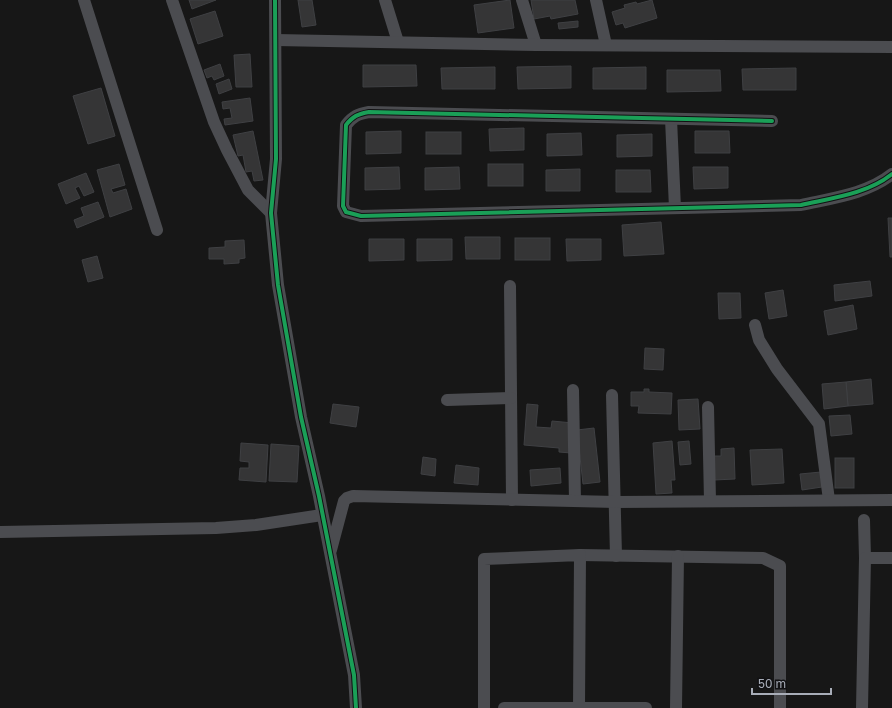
<svg xmlns="http://www.w3.org/2000/svg" width="892" height="708" font-family="'Golos Text',sans-serif">
<style>
.building{fill:#353536;stroke:#3f4043}
.lines{fill:none;stroke-linecap:round;stroke-linejoin:round}
.minor{stroke:#4b4c50;stroke-width:12}
.cycleway-casing{stroke:#111113;stroke-width:6}
.cycleway{stroke:#1a9f57;stroke-width:4}
</style>
<rect width="100%" height="100%" fill="#171717"/>
<g class="building">
<polygon points="189,0 216,0 192,9"/>
<polygon points="298,0 312,0 316,25 302,27"/>
<polygon points="510,0 514,28 478,33 474,5"/>
<polygon points="531,0 575,0 578,14 551,19 550,16 534,19"/>
<polygon points="652,0 657,18 625,28 623,23 616,25 612,12 625,8 624,5 636,2 637,4"/>
<polygon points="215,11 223,36 198,44 190,19"/>
<polygon points="578,21 578,27 559,29 558,23"/>
<polygon points="250,54 252,87 236,87 234,55"/>
<polygon points="220,64 224,76 214,80 212,76 207,78 204,70"/>
<polygon points="363,65 416,65 417,86 363,87"/>
<polygon points="571,66 571,88 518,89 517,67"/>
<polygon points="495,67 495,89 442,89 441,68"/>
<polygon points="646,67 646,89 593,89 593,68"/>
<polygon points="796,68 796,90 743,90 742,69"/>
<polygon points="667,70 720,70 721,91 667,92"/>
<polygon points="229,79 232,89 219,94 216,84"/>
<polygon points="101,88 115,136 88,144 73,96"/>
<polygon points="250,98 253,121 225,125 224,119 232,118 230,108 223,109 222,102"/>
<polygon points="524,128 524,150 490,151 489,129"/>
<polygon points="253,131 263,180 254,181 252,171 246,172 243,155 238,156 233,135"/>
<polygon points="401,131 401,153 366,154 366,132"/>
<polygon points="695,131 729,131 730,153 695,153"/>
<rect x="426" y="132" width="35" height="22"/>
<polygon points="581,133 582,155 547,156 547,134"/>
<polygon points="652,134 652,156 617,157 617,135"/>
<polygon points="119,164 125,185 111,189 113,193 126,189 132,209 110,217 97,170"/>
<rect x="488" y="164" width="35" height="22"/>
<polygon points="399,167 400,189 365,190 365,168"/>
<polygon points="459,167 460,189 425,190 425,168"/>
<polygon points="693,167 728,167 728,188 694,189"/>
<polygon points="580,169 580,191 546,191 546,170"/>
<polygon points="616,170 650,170 651,192 616,192"/>
<polygon points="86,173 94,192 84,196 79,186 75,188 80,198 66,204 58,184"/>
<polygon points="98,202 104,217 77,228 74,220 84,216 81,208"/>
<polygon points="888,218 892,218 892,257 890,257"/>
<polygon points="661,222 664,254 624,256 622,225"/>
<polygon points="465,237 500,237 500,259 466,259"/>
<rect x="515" y="238" width="35" height="22"/>
<polygon points="369,239 404,239 404,260 369,261"/>
<polygon points="417,239 452,239 452,260 417,261"/>
<polygon points="566,239 601,239 601,260 567,261"/>
<polygon points="244,240 245,258 239,259 239,263 224,264 224,259 209,259 209,248 225,247 225,241"/>
<polygon points="97,256 103,278 88,282 82,260"/>
<polygon points="870,281 872,296 835,301 834,285"/>
<polygon points="783,290 787,316 769,319 765,293"/>
<polygon points="718,293 740,293 741,318 719,319"/>
<polygon points="853,305 857,329 828,335 824,311"/>
<polygon points="645,348 664,349 663,370 644,369"/>
<polygon points="871,379 873,404 848,406 846,382"/>
<polygon points="846,382 848,406 824,409 822,384"/>
<polygon points="644,389 649,389 649,392 672,393 671,414 638,413 639,406 631,406 631,392 644,392"/>
<polygon points="698,399 700,429 679,430 678,400"/>
<polygon points="333,404 359,407 356,427 330,423"/>
<polygon points="527,404 538,405 536,427 551,428 552,421 573,423 571,453 559,452 559,448 524,445"/>
<polygon points="850,415 852,434 831,436 829,416"/>
<polygon points="594,428 600,482 583,484 577,430"/>
<polygon points="672,441 675,480 671,480 672,493 656,494 653,443"/>
<polygon points="689,441 691,464 680,465 678,442"/>
<polygon points="241,443 268,445 266,482 239,480 240,468 249,468 249,462 240,461"/>
<polygon points="271,444 299,446 297,482 269,481"/>
<polygon points="734,448 735,479 714,480 713,456 721,456 721,449"/>
<polygon points="782,449 784,483 752,485 750,450"/>
<polygon points="423,457 436,459 435,476 421,474"/>
<rect x="835" y="458" width="19" height="30"/>
<polygon points="456,465 479,468 478,485 454,483"/>
<polygon points="560,468 561,483 531,486 530,470"/>
<polygon points="821,472 822,487 802,490 800,474"/>
</g>
<g class="lines">
<g class="minor">
<polyline points="84,0 157,230"/>
<polyline points="172,0 214,122 227,150 248,190 271,213"/>
<polyline points="275,0 276,159 271,213 278,285 301,417 319,496 354,675 356,708"/>
<polyline points="385,0 398,42"/>
<polyline points="522,0 536,45"/>
<polyline points="596,0 606,45"/>
<polyline points="276,40 536,45 892,47"/>
<polyline points="671,119 675,208"/>
<path d="M772 121 369 112C358 114 353 116 346 125L343 206 346 212 361 216 801 205C832 198 867 194 892 174"/>
<polyline points="510,286 512,500"/>
<polyline points="755,325 759,340 777,369 819,424 829,500"/>
<polyline points="573,390 575,501"/>
<polyline points="612,395 616,556"/>
<polyline points="447,400 511,398"/>
<polyline points="708,407 710,501"/>
<polyline points="864,520 865,558"/>
<polyline points="0,532 216,528 256,525 322,515"/>
<polyline points="331,550 344,501 347,498 353,496 616,502 892,500"/>
<polyline points="580,555 763,558 780,566 780,708"/>
<polyline points="484,708 484,559 580,555 579,707"/>
<polyline points="504,708 646,708"/>
<polyline points="676,708 678,556"/>
<polyline points="862,708 865,558 892,558"/>
</g>
<defs>
<g id="cycleway">
<polyline points="275,0 276,159 271,213 278,285 301,417 319,496 354,675 356,708"/>
<path d="M772 121 369 112C358 114 353 116 346 125L343 206 346 212 361 216 801 205C832 198 867 194 892 174"/>
</g>
</defs>
<use href="#cycleway" class="cycleway-casing"/>
<use href="#cycleway" class="cycleway"/>
</g>
<path d="M752 688v6h79v-6" fill="none" stroke="#a8adb8" stroke-width="2"/>
<text x="758" y="688" font-size="12" fill="#a8adb8" stroke="#111113" stroke-width="3" paint-order="stroke">50 m</text>
</svg>
